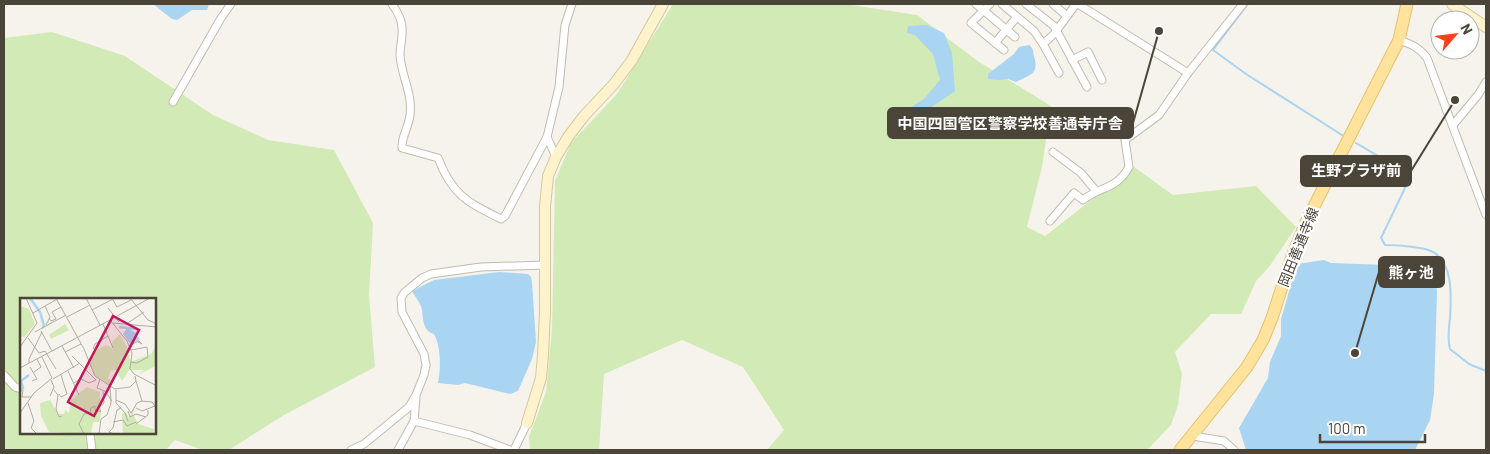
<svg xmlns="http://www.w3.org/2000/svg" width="1490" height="454" font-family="Barlow,'Noto Sans JP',sans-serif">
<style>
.green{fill:#d2eab5;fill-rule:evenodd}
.water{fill:#a9d4f2}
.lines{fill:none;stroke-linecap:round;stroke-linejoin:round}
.stream{stroke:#a9d4f2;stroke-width:2}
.street-casing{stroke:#c2bbae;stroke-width:9}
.secondary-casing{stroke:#d6c79b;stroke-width:12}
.primary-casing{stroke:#e6c16a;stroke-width:13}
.street{stroke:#fff;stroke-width:7}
.secondary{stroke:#fff3cd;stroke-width:10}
.primary{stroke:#ffe39c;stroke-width:11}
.labels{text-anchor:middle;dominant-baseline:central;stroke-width:4.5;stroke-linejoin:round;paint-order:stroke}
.street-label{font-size:14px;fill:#4b4439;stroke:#fff}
.inset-river{fill:none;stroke:#a9d4f2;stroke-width:2.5}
.inset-road{fill:none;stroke:#b2ada4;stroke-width:1}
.view{fill:#c2185b;fill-opacity:0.15;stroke:#c2185b;stroke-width:2.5}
.inset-edge{fill:none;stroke:#4b4439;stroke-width:2.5}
.leader{fill:none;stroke:#4b4439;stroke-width:2}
.callout-dot{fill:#4b4439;stroke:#fff;stroke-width:2}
.callout{fill:#4b4439;stroke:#4b4439;stroke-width:2}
.callout-label{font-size:15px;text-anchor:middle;font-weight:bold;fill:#fff}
</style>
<rect width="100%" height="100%" fill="#f6f3ec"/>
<g class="green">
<polygon points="673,4 845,4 917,15 979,62 1051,106 1042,167 1027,227 1045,236 1134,167 1173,195 1256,186 1296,227 1269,267 1256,281 1241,314 1211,314 1175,352 1182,374 1178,405 1171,425 1147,450 767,450 784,430 743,367 682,340 604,374 599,450 530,450 529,437 546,392 552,330 555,181 571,143 617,94"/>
<path d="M52 32 125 56 213 115 268 140 334 150 373 223 369 295 375 367 284 415 229 450H203L175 440 166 450H4V38ZM21 299H155V433H21Z"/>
</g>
<g class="water">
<polygon points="153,4 209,4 207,10 192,10 177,20 172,19"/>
<path d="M927 25 944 33 952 53 955 91C939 102 924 114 904 118L907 110 924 99 940 80 933 54 915 35 907 33 908 26Z"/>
<path d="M1029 45C1033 48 1033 50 1034 56 1039 74 1032 74 1016 82L1008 79 997 80 988 79V74L1014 54 1019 47Z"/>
<path d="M1324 260 1331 263 1416 266C1431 269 1436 276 1437 292L1434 394 1430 420 1415 450H1246L1239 428 1268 378 1270 362 1281 336V319L1297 264Z"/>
<path d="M499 272 528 274 531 277 532 282 536 342 532 359 518 391 510 394 465 383 458 385 438 383C441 368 441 347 434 334 423 331 423 319 422 310 421 303 415 297 412 291L434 280Z"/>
</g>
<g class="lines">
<g class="stream">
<polyline points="1248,4 1213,50 1246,74 1342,135"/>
<path d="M1356 143C1371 152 1405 169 1405 188L1381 238 1385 245C1395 245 1423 247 1431 251 1454 262 1451 297 1450 318 1449 328 1447 339 1450 349L1469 364 1486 371"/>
</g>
<defs>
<g id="street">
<path d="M392 4C397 11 402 19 402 28 403 37 400 46 400 55 401 75 413 94 410 115 409 126 401 138 402 148L438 158C452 195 467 202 501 219L505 216 547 137 559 87 565 25 572 4"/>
<polyline points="976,4 1015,37"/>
<polyline points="990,4 971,23 1004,50"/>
<polyline points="1002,4 1034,31 1043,44 1059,73"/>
<polyline points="1026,4 1054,26 1087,87"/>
<polyline points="1053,4 1067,16"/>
<polyline points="1078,4 1188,73"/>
<path d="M1399 40C1411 44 1420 48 1427 58L1486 215"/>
<polyline points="995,43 1017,17"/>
<polyline points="1043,44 1054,34 1076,4"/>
<polyline points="1072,60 1088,52 1102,80"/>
<polyline points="173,102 221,18 231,4"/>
<polyline points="1453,125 1478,95 1486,82"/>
<polyline points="547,137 556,157"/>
<polyline points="1053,152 1081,173 1096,191"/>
<path d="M1050 221 1074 193 1083 200C1102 185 1115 191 1129 167L1125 140 1159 115 1188 73 1243 4"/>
<polyline points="4,375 15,387 21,389"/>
<polyline points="414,421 470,435 510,450"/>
<polyline points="90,433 92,450"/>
<polyline points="1193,436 1224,441 1234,450"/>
<polyline points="351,450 364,444 409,407 416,395 424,375 426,365 424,354 402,312 401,298 404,293 422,278 431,274 481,267 545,265"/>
<polyline points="398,450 414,421 416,397"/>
<polyline points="514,450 527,423"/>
</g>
<g id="secondary">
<polyline points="1452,4 1486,27"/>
<polyline points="527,423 541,378 543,355 545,311 545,207 548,176 556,157 568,137 584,116 614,84 632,60 663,4"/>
</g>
<polyline id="primary" points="1180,450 1247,367 1263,340 1272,318 1292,256 1307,220 1399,40 1407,4"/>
</defs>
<use href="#street" class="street-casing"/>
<use href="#secondary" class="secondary-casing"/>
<use href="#primary" class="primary-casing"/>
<use href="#street" class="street"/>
<use href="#secondary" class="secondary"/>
<use href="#primary" class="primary"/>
</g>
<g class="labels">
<g class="street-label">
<text transform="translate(1298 247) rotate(-68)">岡田善通寺線</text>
</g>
</g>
<g transform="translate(20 298)">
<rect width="136" height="136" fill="#f6f3ec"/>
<path d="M0 8 9 11 15 26 4 39 0 38ZM45 26 49 32 31 41 29 37 26 39ZM100 36 108 51 110 64 131 56 136 48V68L119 76 123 72H109L102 83 96 72H91L88 80 93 84 91 88 75 77 68 65 77 52 86 47 93 51 92 44ZM67 89 80 94 81 116 79 124H73L71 136 29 134 21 118 20 105 30 102 38 116H44L45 112 49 115 51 102ZM115 108 113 116 118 126 134 131V136H103L102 116 106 114 109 120Z" fill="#d2eab5"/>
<path d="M107 30 116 35 120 42 110 46 103 36Z" fill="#a9d4f2"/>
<path class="inset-river" d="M10 0 20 14 24 28 22 30M99 29 117 31M0 93 3 90 1 83 9 77"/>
<path class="inset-road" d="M66 0 80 27M110 0 128 22 137 26M37 2 64 51 75 78 95 91 110 89 116 83 115 78M93 2 97 9 111 2M25 8 30 19 26 27M88 10 99 24M72 12 95 0M13 15 39 0M47 19 70 7M29 20 31 23 36 21 32 14 41 9M90 22 130 0M93 25 137 29M108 25 124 14M83 26 93 50M21 33 32 53M15 34 46 17M8 40 19 55 25 53 36 71M42 48 54 70M109 48 110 47 119 43 122 46 118 44M0 49 17 25 6 0M73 51 75 46 88 38M111 52 127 49M45 54 61 46M52 58 76 82 69 85 61 81 54 85M111 64 117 65 128 59 127 49M9 65V61L22 34M10 69 17 81 12 83M0 70 90 22 107 43 112 55 110 71 114 76 137 88M48 73 59 97M14 74 21 69 17 61M33 81 60 65M80 81 77 90 85 93 92 103M116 83 122 103M3 92 2 99H11M34 92 38 97 36 111 39 119 42 118M96 92V105L105 115 108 123M39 96 41 99 47 96 41 77M30 98 34 89 31 82M96 102 105 106 111 115 117 105 122 103 132 104 137 111M8 105 14 123 11 130 17 136M116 110 122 113 135 108M81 113 78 110 84 105 83 93M108 113 110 119 116 116 126 119M0 115 14 95 32 80 22 59M93 124 103 122 107 128 116 124M116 126 128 117V112M64 136 59 126 64 116 70 115 71 110 75 108V112L81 114M79 136 81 121 87 117 91 105 90 89M94 136 89 134 93 130 97 112 101 110"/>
<path class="view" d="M93 18 119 32 74 118 48 104Z"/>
<rect width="136" height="136" class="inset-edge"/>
</g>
<path class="leader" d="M1159 31L1133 123M1455 100L1411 171M1355 353L1379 272"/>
<g class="callout-dot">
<circle cx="1159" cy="31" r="5"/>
<circle cx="1455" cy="100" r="5"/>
<circle cx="1355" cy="353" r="5"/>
</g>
<g class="callout">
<rect x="888" y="108" width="245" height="30" rx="5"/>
<rect x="1301" y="156" width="110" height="30" rx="5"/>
<rect x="1379" y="257" width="65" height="30" rx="5"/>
</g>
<g class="callout-label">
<text x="1010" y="129">中国四国管区警察学校善通寺庁舎</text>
<text x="1356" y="176">生野プラザ前</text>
<text x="1411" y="278">熊ヶ池</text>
</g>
<rect width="1490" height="454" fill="none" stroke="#4b4439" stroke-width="10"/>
<g transform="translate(1455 35) rotate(62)"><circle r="24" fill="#ffffff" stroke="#b7b4b0"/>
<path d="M0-4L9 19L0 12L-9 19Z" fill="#fc3f1d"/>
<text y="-8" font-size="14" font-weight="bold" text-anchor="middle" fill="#4b4439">N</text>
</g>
<path d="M1320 434v8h105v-8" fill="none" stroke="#4b4439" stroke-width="2.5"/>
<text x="1328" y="434" font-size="15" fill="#4b4439" stroke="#ffffff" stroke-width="4" paint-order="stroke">100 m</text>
</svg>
